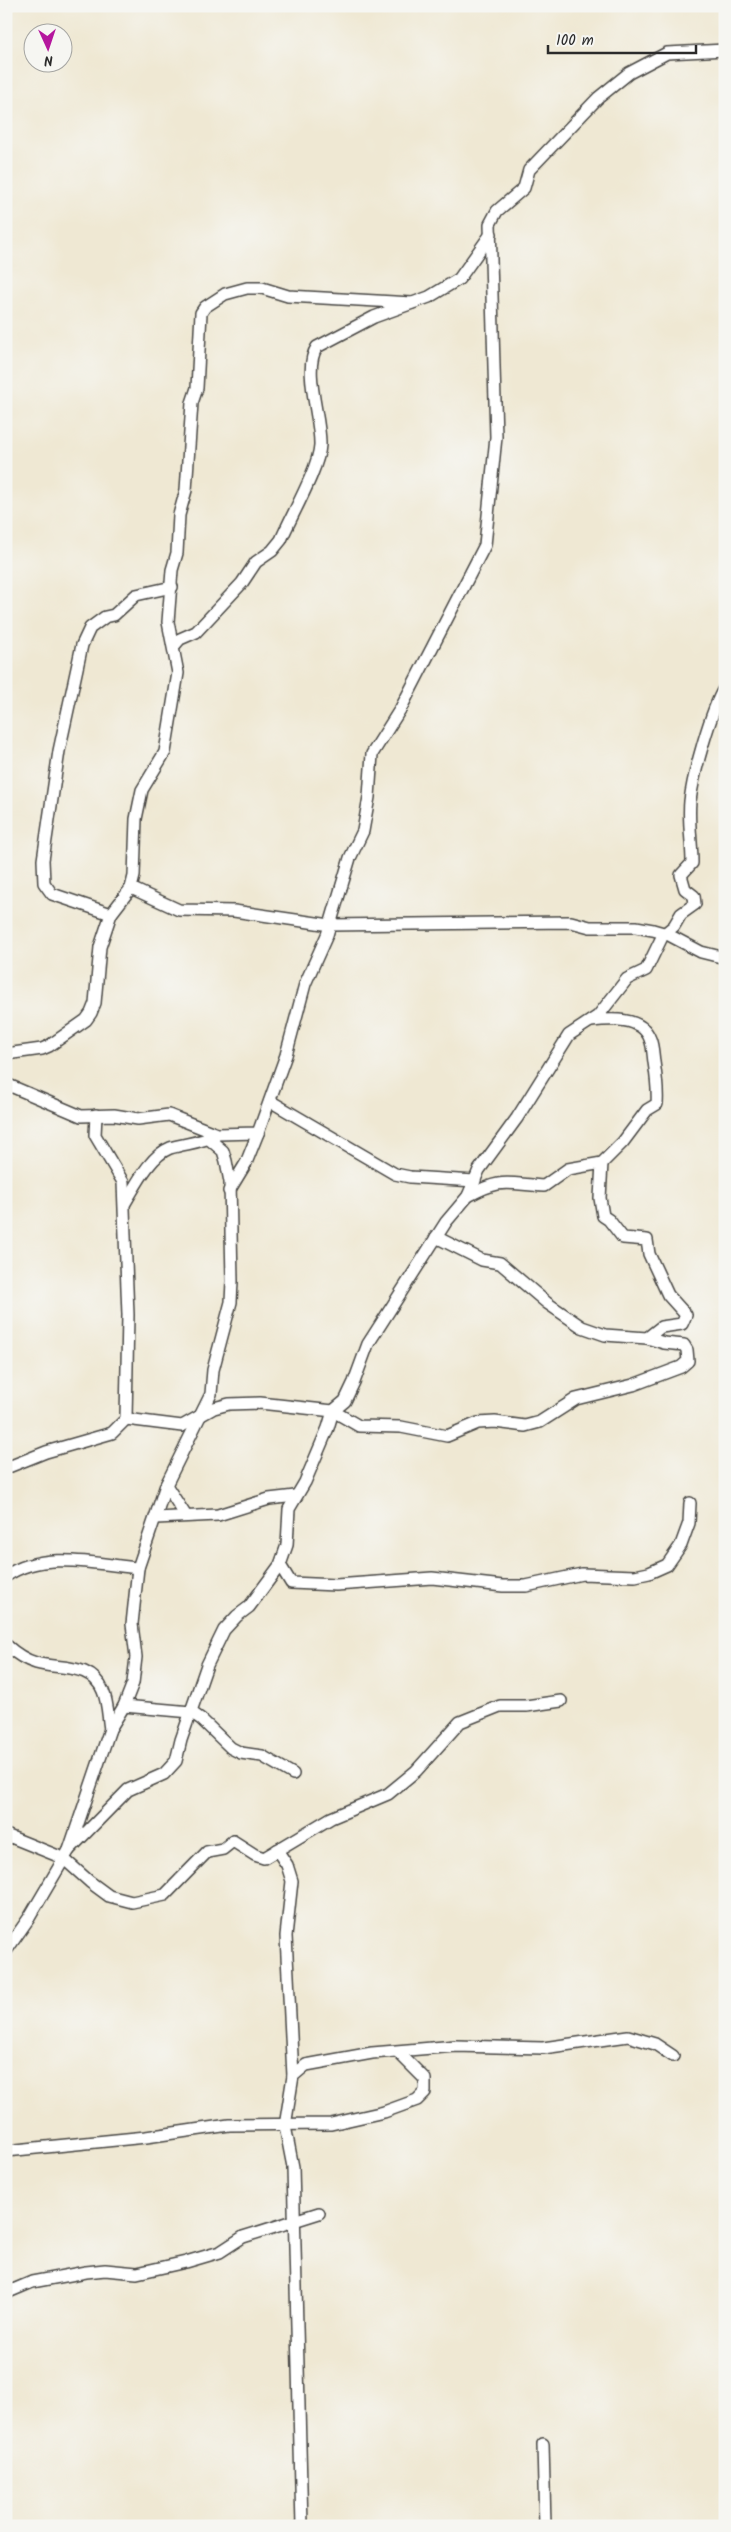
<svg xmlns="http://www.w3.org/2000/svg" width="731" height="2532" font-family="Kalam,sans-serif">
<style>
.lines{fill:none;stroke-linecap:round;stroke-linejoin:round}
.minor-casing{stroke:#484744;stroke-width:14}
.minor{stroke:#fff;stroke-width:11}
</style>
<rect width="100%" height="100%" fill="#f6f6f2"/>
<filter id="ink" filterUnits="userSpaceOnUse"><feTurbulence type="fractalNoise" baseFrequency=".02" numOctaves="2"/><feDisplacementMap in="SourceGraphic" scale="10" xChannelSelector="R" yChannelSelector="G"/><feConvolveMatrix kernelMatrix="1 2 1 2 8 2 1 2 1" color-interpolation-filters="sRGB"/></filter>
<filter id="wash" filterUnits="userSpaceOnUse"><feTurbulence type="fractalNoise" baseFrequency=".0096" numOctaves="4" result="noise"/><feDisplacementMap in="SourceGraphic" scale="20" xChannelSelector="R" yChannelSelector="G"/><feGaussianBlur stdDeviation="1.12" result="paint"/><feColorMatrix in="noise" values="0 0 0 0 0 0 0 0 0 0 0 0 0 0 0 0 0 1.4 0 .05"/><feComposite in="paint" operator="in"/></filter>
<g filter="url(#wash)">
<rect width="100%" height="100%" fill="#efe8d3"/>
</g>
<g filter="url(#ink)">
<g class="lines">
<defs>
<g id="minor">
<path d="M174 646 180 639 196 632 242 583 256 562 272 551 281 540C291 516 319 468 320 445 321 418 302 369 317 347L374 317 429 297 459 279 491 234"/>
<polyline points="131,888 179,910 234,911 330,925 571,922 590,927 636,927 653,930 667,934 701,952 725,958"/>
<polyline points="111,914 52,894 44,883 43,860 59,751 82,645 90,628 105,617 114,615 136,595 172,587"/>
<polyline points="6,1054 42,1049 49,1046 86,1020 91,1013 95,1003 100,947 111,914 131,888 134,876 136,819 142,790 165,752 178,673 168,622 172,570 177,553 179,515 186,490 192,403 197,388 201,313 205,307 225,294 247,288 262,288 288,296 412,303"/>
<polyline points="6,1084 81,1116 114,1115 138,1119 169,1115 217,1134 258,1133 286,1055 305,984 327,935 350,858 363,831 369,797 372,754 401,708 485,545 496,437 490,224 497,211 524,188 529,170 598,98 629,73 667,53 725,50"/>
<polyline points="270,1101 395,1174 410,1177 475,1181"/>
<polyline points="602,1163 600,1198 603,1216 609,1220 623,1238 647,1240 649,1254 668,1295 686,1315 682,1324 661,1327 647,1338"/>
<polyline points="229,1191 246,1163 258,1133"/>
<path d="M468 1196C503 1177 507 1184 544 1186L568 1169 602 1163 623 1142 647 1110 657 1104C658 1091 656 1075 654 1062 653 1055 653 1046 650 1039 642 1016 610 1019 591 1021"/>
<path d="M125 1203C136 1185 150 1156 170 1148 186 1143 201 1143 216 1135"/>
<polyline points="126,1419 182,1426 214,1408 229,1404 260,1403 333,1411 359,1426 401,1427 447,1436 478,1423 495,1422 525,1426 540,1422 576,1399 633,1385 681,1367 688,1361 687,1350 684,1345 664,1343 647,1338 605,1335 582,1327 547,1303 500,1263 482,1260 436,1237"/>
<polyline points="6,1468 46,1452 112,1433 126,1419 128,1315 123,1182 95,1135 96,1115"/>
<polyline points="166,1485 186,1516"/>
<polyline points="156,1518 218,1515 269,1499 295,1496"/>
<polyline points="280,1565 291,1583 336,1585 432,1578 503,1586 526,1586 582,1574 635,1576 649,1573 667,1565 681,1545 689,1523 690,1503"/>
<path d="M6 1576C43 1550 96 1564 138 1568"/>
<path d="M6 1645C15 1653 25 1660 36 1663 60 1670 91 1662 103 1691 108 1702 108 1718 110 1729"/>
<polyline points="124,1706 191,1712 201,1719 231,1748 241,1753 262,1756 293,1774"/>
<polyline points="6,1835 63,1858 90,1882 109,1896 132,1902 165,1895 207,1852 223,1849 233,1841 255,1855 264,1858 331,1818 388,1794 416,1771 460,1722 500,1706 526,1706 561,1701"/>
<path d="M69 1850 128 1790 164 1774 176 1761 181 1740 207 1665 224 1630 237 1616 249 1607 280 1565 287 1545 289 1509 305 1482 328 1428 333 1411 345 1401 354 1382 368 1344 446 1222 468 1196 479 1170 517 1118 569 1035 598 1016 627 979 646 970 663 935 674 926 681 914 695 904 694 896 685 889 681 875 692 863C692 842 688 822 690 801 693 775 711 709 725 687"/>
<polyline points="277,1850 287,1865 292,1881 286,1936 293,2076"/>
<polyline points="6,1951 29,1918 69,1850 110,1729 124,1706 133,1683 136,1657 132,1624 138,1568 166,1485 211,1394 213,1370 231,1302 232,1281 230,1182 226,1161 223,1151 209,1139"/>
<polyline points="6,2151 146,2137 229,2125 331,2124 384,2112 417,2100 425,2092 425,2079 398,2052"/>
<polyline points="6,2293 32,2282 86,2272 105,2270 137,2273 186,2262 220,2252 243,2237 319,2213"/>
<polyline points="543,2444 545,2526"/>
<polyline points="302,2526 293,2167 285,2126 293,2076 306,2065 372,2053 456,2046 543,2048 628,2036 655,2044 673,2056"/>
</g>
</defs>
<use href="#minor" class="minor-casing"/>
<use href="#minor" class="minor"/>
</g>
</g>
<rect width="731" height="2532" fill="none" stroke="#f6f6f2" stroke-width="25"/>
<g transform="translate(48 48) rotate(177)"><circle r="24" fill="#f6f6f2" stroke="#a5a5a2"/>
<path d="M0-4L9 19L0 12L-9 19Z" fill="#b5179e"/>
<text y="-8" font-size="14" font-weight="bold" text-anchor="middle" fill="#2b2b2b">N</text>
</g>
<path d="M548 45v8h148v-8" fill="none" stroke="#2b2b2b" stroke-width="2.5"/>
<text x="556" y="45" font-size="15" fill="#2b2b2b" stroke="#f6f6f2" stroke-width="4" paint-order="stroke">100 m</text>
</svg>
